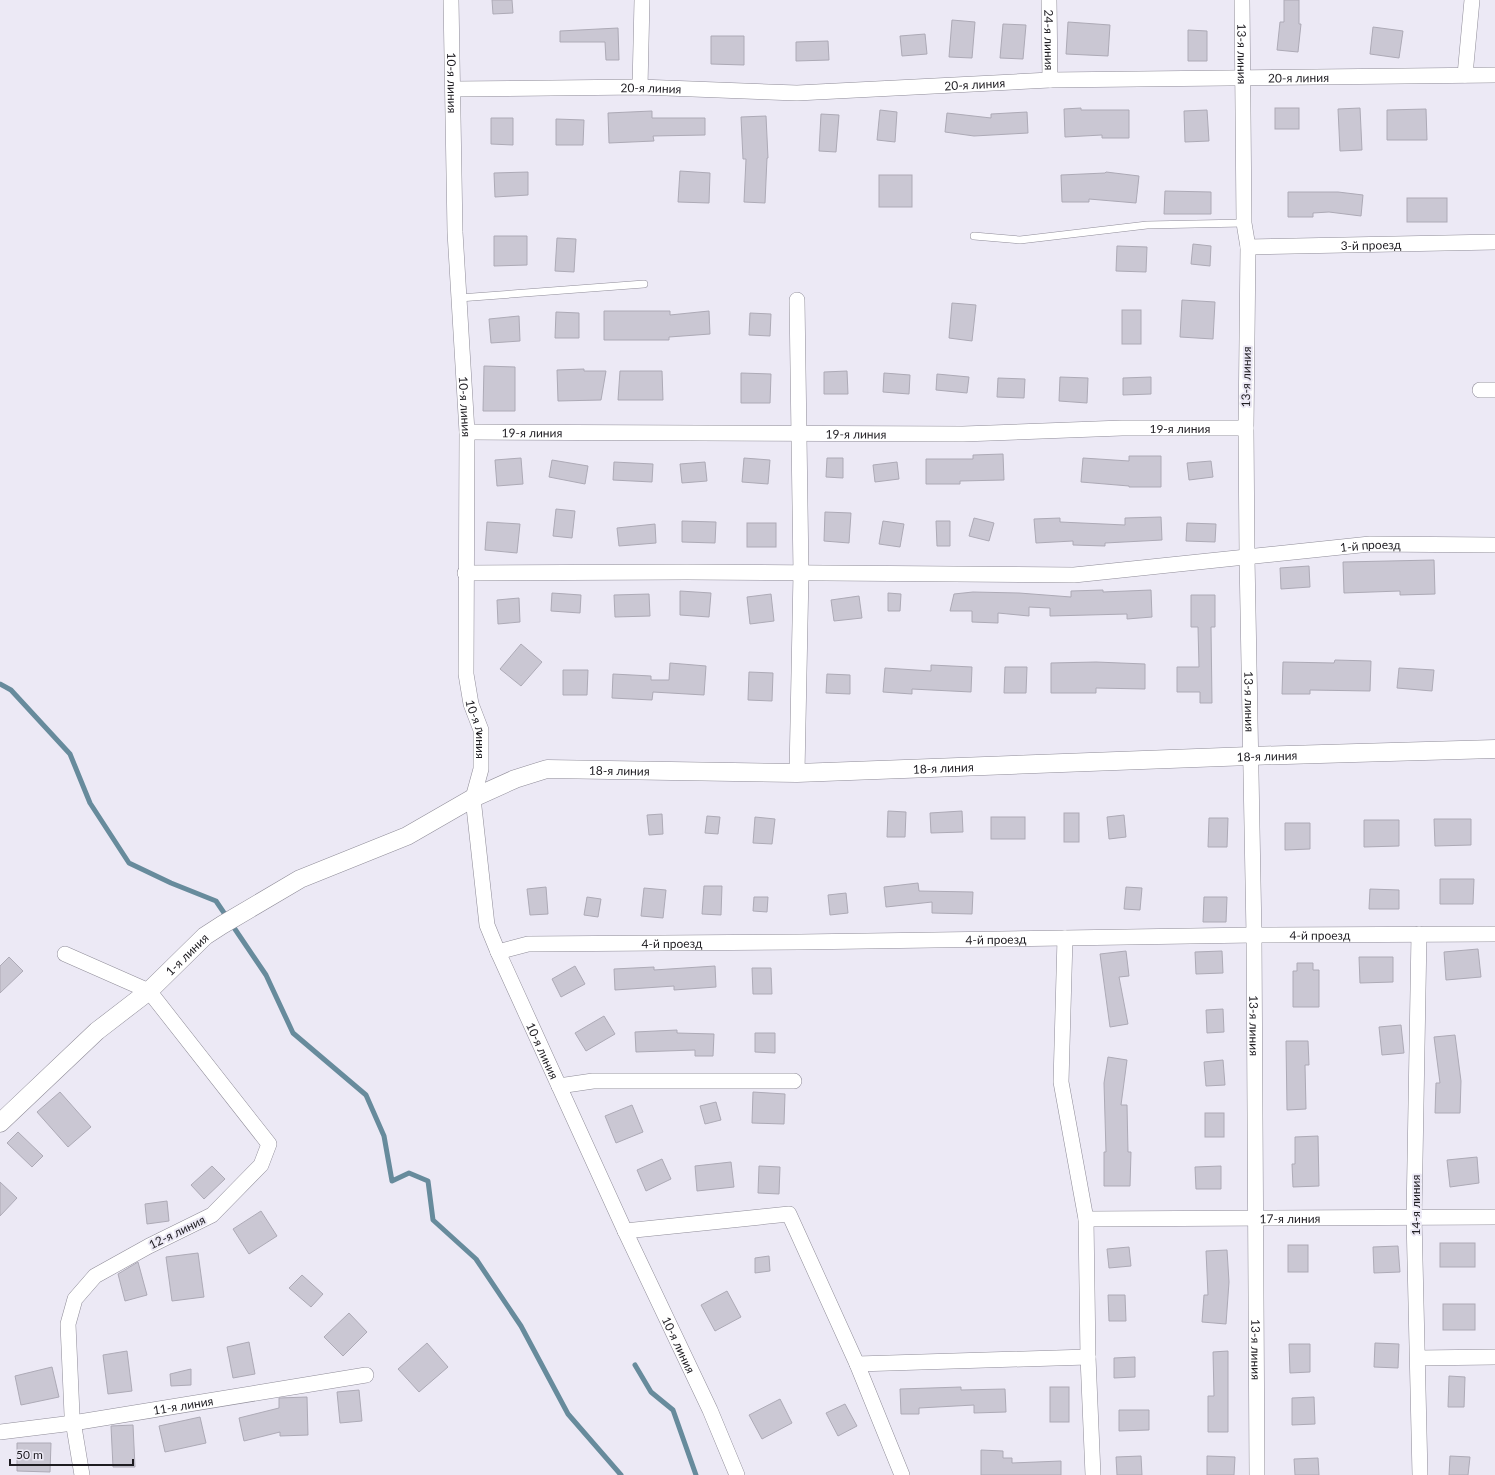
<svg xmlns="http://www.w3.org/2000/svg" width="1495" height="1475" font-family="Lato,sans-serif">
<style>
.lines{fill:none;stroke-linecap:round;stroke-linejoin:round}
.stream{stroke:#678b9c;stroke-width:5}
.building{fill:#cac7d3;stroke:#adaab6}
.service-casing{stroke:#8f8c98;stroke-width:8}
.minor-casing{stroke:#8f8c98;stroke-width:16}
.tertiary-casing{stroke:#8f8c98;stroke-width:19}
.service{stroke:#fff;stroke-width:7}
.minor{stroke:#fff;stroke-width:15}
.tertiary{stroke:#fff;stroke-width:18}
.labels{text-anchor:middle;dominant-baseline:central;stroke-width:4;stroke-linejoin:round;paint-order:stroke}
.street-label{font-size:12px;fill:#1e1c21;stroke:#ece9f5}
</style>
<rect width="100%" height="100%" fill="#ece9f5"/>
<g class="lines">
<g class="stream">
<polyline points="0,684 11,690 70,754 90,803 129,863 171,883 216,901 266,975 293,1033 366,1095 384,1136 392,1181 409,1173 428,1181 433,1220 476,1259 521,1326 568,1414 621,1475"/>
<polyline points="635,1365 651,1392 673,1410 696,1475"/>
</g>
</g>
<g class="building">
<polygon points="492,0 512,0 513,13 493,14"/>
<polygon points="1284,0 1299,0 1299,24 1301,24 1298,52 1277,50 1280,22 1284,22"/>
<polygon points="952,20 975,22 972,58 949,57"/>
<polygon points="1068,22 1110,25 1108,56 1066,54"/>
<polygon points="1003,24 1026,25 1023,59 1000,58"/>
<polygon points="1373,27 1403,31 1399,58 1370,54"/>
<polygon points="618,28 619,60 606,60 605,42 560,42 560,31"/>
<polygon points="1188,30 1207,31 1207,61 1188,61"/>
<polygon points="925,34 927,54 902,56 900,36"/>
<polygon points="711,36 744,36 744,65 711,64"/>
<polygon points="828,41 829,60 796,61 796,42"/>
<polygon points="1081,108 1081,110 1129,110 1129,138 1102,138 1102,135 1065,137 1064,109"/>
<rect x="1275" y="108" width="24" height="21"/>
<polygon points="1360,108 1362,150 1340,151 1338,109"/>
<polygon points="1426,109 1427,140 1387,140 1387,110"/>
<polygon points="880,110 897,112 895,142 877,140"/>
<polygon points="1207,110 1209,141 1185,142 1184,111"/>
<polygon points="652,111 652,118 705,118 705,135 653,136 654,141 609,143 608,113"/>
<polygon points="1027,112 1028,133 974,136 945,132 947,113 991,118 991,114"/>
<polygon points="821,114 839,115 836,152 819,151"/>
<polygon points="766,116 768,158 767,158 765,203 744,202 746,159 743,159 741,117"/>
<polygon points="491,118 513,118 513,145 491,144"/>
<polygon points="556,119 584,120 583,145 556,145"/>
<polygon points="680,171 710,173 709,203 678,202"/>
<polygon points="528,172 528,195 495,197 494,173"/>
<polygon points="1106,172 1139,176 1136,203 1089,199 1089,202 1062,202 1061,175 1105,173"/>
<rect x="879" y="175" width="33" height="32"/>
<polygon points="1165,191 1211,192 1211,214 1164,214"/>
<polygon points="1288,192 1338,192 1363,195 1361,216 1329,212 1313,213 1313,217 1288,217"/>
<rect x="1407" y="198" width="40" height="24"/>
<polygon points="494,236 527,236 527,265 494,266"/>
<polygon points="557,238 576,239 574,272 555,271"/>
<polygon points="1193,244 1211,246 1210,266 1191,264"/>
<polygon points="1117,246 1147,247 1146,272 1116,271"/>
<polygon points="1182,300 1215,302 1213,339 1180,337"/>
<polygon points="952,303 976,305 972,341 949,338"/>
<rect x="1122" y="310" width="19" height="34"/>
<polygon points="604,311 670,311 670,315 709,311 710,334 669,337 669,340 604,340"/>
<polygon points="556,312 579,313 579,338 555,338"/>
<polygon points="750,313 771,314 770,336 749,335"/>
<polygon points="519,316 520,341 491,343 489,319"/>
<polygon points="484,366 515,367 515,411 483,411"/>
<polygon points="584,369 584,371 606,371 601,400 558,401 557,370"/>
<polygon points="620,371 662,371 663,400 618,400"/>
<polygon points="847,371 848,394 824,394 824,372"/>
<polygon points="741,373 771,374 770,403 741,403"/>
<polygon points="884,373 910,375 909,394 883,392"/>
<polygon points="937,374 969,377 967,393 936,390"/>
<polygon points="1060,377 1088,378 1087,403 1059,401"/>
<polygon points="1151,377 1151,394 1123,395 1123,378"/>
<polygon points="998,378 1025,379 1024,398 997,397"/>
<polygon points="1003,454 1004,480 960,481 960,484 926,484 926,459 973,459 973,455"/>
<polygon points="1129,456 1161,456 1161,487 1129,487 1129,486 1081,482 1083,458 1129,461"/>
<polygon points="521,458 523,484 497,486 495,460"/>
<polygon points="744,458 770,460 768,484 742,482"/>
<polygon points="827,458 843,458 843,478 826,477"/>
<polygon points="552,460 588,466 585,484 549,477"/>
<polygon points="1211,461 1213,477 1189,480 1187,463"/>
<polygon points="614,462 653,464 652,482 613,480"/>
<polygon points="705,462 707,481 682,483 680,464"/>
<polygon points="897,462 899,479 875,482 873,465"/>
<polygon points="556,509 575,511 572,538 553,536"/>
<polygon points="825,512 851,513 849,543 824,541"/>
<polygon points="1161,517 1162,540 1105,543 1105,546 1073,545 1073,541 1036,543 1034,519 1060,518 1060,522 1125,525 1125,518"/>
<polygon points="974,518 994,523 989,541 969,536"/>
<polygon points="682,521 716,522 715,543 682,542"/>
<polygon points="883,521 904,524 900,547 879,544"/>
<polygon points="936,521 950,521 950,546 937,546"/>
<polygon points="487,522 520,524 517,553 485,550"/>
<rect x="747" y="523" width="29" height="24"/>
<polygon points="1187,523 1216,524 1215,542 1186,541"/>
<polygon points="655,524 656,543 619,546 617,528"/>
<polygon points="1434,560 1435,594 1400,595 1400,591 1344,593 1343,562"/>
<polygon points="1309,566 1310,587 1281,589 1280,568"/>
<polygon points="1103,590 1103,592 1151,590 1152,617 1127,619 1127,614 1050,616 1050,608 1029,607 1029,616 998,613 998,623 972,622 972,611 950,611 954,594 973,592 1019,593 1071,597 1071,591"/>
<polygon points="680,591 711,593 709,617 680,615"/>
<polygon points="552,593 581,595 580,613 551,611"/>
<polygon points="888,593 901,594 900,611 888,611"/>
<polygon points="649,594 650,616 615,617 614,595"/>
<polygon points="771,594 774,621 750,624 747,597"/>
<polygon points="1191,595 1215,595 1215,627 1211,627 1212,703 1200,703 1200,692 1177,692 1177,667 1199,667 1198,627 1191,627"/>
<polygon points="859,596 862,618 834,621 831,600"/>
<polygon points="519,598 520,622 498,624 497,600"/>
<polygon points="521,644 542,662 521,686 500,669"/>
<polygon points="1335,660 1371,661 1370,691 1310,690 1310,694 1282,694 1283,662 1334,663"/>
<polygon points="1096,662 1145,664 1145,689 1096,688 1096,693 1051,693 1051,663"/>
<polygon points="670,663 706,666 704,695 653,692 652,700 612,698 613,674 651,676 651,680 669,680"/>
<polygon points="931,665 972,667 971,692 912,689 912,694 883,692 885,668 931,671"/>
<polygon points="1005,667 1027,667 1026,693 1004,693"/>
<polygon points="1399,668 1434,670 1432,691 1397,688"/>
<polygon points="563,670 588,670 587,695 563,695"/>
<polygon points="749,672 773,673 772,701 748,700"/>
<polygon points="827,674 850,675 850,694 826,693"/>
<polygon points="888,811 906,812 905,837 887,837"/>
<polygon points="962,811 963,832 931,833 930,813"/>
<rect x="1064" y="813" width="15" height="29"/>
<polygon points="662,814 663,834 649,835 647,815"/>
<polygon points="1124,815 1126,837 1109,839 1107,817"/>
<polygon points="707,816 720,817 718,834 705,833"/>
<polygon points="755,817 775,819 772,844 753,843"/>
<rect x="991" y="817" width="34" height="22"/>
<polygon points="1209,818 1228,818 1227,847 1208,847"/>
<polygon points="1434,819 1471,819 1471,845 1435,846"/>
<polygon points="1364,820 1399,820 1399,846 1364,847"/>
<polygon points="1285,823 1310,823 1310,849 1285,850"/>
<polygon points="1440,879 1474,879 1473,904 1440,904"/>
<polygon points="918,883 919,891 973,892 972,914 932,913 932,902 886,907 884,887"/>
<polygon points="704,886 722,886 721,915 702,914"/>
<polygon points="546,887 548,914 530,915 527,889"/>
<polygon points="1126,887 1142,888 1140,910 1124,909"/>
<polygon points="644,888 666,890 663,918 641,916"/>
<polygon points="1370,889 1399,890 1399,909 1369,909"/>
<polygon points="846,893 848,913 830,915 828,895"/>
<polygon points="587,897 601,899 598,917 584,915"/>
<polygon points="754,897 768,897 767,912 753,911"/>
<polygon points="1204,897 1227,897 1226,922 1203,922"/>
<polygon points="1478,949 1481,977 1446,980 1444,952"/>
<polygon points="1126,951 1129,976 1119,977 1128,1024 1110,1027 1100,954"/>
<polygon points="1222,951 1223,973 1196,974 1195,952"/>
<polygon points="9,957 23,971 0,993 0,966"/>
<polygon points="1359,957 1393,957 1393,982 1360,983"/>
<polygon points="1297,963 1313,963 1313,970 1319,970 1319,1007 1293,1007 1293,971 1297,971"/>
<polygon points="575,966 585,984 561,997 552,979"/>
<polygon points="715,966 716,987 674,990 674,986 615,990 614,969 654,967 654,970"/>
<polygon points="752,968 771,968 772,994 753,994"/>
<polygon points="1223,1009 1224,1032 1207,1033 1206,1010"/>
<polygon points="604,1016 615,1034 586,1051 575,1033"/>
<polygon points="1401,1025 1404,1053 1382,1055 1379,1027"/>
<polygon points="677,1030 677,1033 714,1034 713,1056 695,1056 695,1050 636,1052 635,1032"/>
<polygon points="755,1033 775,1033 775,1053 755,1052"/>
<polygon points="1455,1035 1461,1081 1460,1113 1435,1113 1436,1083 1440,1083 1434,1037"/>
<polygon points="1286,1041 1308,1041 1309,1065 1305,1065 1306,1109 1287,1110"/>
<polygon points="1108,1057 1127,1060 1121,1105 1127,1105 1128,1152 1131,1152 1130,1186 1104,1186 1104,1152 1106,1152 1104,1083"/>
<polygon points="1223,1060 1225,1085 1206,1086 1204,1062"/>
<polygon points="60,1092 91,1127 68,1147 37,1112"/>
<polygon points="753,1092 785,1094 784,1124 752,1123"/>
<polygon points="716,1102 721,1120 705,1124 700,1106"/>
<polygon points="632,1105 643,1132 616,1143 605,1116"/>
<rect x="1205" y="1113" width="19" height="24"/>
<polygon points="18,1132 43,1156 32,1167 7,1143"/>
<polygon points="1318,1136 1319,1186 1293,1187 1292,1164 1295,1164 1295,1137"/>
<polygon points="1477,1157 1479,1183 1450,1187 1447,1160"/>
<polygon points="662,1159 671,1179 646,1191 637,1170"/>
<polygon points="731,1162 734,1187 697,1191 695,1166"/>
<polygon points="212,1166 225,1179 204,1199 191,1185"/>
<polygon points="759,1166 780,1167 779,1194 758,1193"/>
<polygon points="1221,1166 1221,1189 1196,1189 1195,1167"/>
<polygon points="0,1182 17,1198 0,1216"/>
<polygon points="167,1201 169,1221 147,1224 145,1204"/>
<polygon points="261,1211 277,1236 249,1254 233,1229"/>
<rect x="1440" y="1243" width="35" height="24"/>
<rect x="1288" y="1245" width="20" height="27"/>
<polygon points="1398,1246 1400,1272 1374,1273 1373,1247"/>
<polygon points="1129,1247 1131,1266 1109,1268 1107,1249"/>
<polygon points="1227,1250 1229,1282 1226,1324 1202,1322 1204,1295 1208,1295 1206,1251"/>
<polygon points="198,1253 204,1297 172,1301 166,1257"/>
<polygon points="769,1256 770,1271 755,1273 755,1258"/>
<polygon points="138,1262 147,1295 125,1301 118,1274"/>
<polygon points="302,1275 323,1294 311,1307 289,1288"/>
<polygon points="727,1291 741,1317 715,1331 701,1305"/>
<polygon points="1108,1295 1125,1295 1126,1321 1109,1321"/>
<rect x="1443" y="1304" width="32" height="26"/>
<polygon points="349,1313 367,1332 343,1356 324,1337"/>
<polygon points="249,1342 255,1374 233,1378 227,1347"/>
<polygon points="427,1343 448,1367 419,1392 398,1369"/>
<polygon points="1375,1343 1399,1344 1398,1368 1374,1367"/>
<polygon points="1289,1344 1310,1344 1310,1372 1290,1373"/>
<polygon points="127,1351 132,1391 108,1394 103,1355"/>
<polygon points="1228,1351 1228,1432 1208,1432 1208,1396 1214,1396 1213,1352"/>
<polygon points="1135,1357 1135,1377 1114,1378 1114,1358"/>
<polygon points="52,1367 59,1397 21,1405 15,1376"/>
<polygon points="191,1369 191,1385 171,1386 170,1374"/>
<polygon points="1449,1376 1465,1377 1464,1407 1448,1407"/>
<polygon points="961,1387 961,1390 1005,1389 1006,1412 974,1413 974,1405 919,1408 919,1414 901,1414 900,1389"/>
<rect x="1050" y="1387" width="19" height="35"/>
<polygon points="359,1390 362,1421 340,1423 337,1392"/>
<polygon points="307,1397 308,1435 280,1436 280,1432 244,1441 239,1418 279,1408 279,1398"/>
<polygon points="1314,1397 1315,1424 1292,1425 1292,1398"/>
<polygon points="780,1399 792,1423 762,1439 749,1415"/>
<polygon points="845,1404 857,1426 838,1436 826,1413"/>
<polygon points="1119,1410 1149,1410 1149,1430 1119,1431"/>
<polygon points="200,1417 206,1443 165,1452 159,1426"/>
<polygon points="133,1425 135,1467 113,1467 111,1426"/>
<polygon points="17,1443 51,1443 50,1472 17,1471"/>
<polygon points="981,1450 1003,1451 1003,1458 1012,1458 1012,1463 1061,1461 1061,1475 981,1475"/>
<polygon points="1141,1456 1142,1475 1117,1475 1116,1457"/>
<polygon points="1207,1456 1235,1457 1234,1475 1207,1475"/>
<polygon points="1450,1456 1470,1457 1468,1475 1449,1475"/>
<polygon points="1318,1458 1319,1475 1295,1475 1294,1459"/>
</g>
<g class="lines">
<defs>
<g id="service">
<polyline points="974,236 1020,240 1147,225 1244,223"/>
<polyline points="459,298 644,284"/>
</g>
<g id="minor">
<path id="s1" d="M451 0 455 232 467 432 466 674 471 704 481 730V769L473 798 487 925 498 952 625 1231 710 1410 737 1475"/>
<path id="s2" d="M1049 0 1050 80"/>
<path id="s3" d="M1242 0 1244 223 1248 247 1246 428 1247 557 1254 935 1257 1475"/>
<polyline points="1465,75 1472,0"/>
<polyline points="640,87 642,0"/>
<path id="s4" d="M454 89 640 87 797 93 1050 80 1495 75"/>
<path id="s5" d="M1248 247 1495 242"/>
<polyline points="1480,390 1495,390"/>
<path id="s6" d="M467 432 963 434 1122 428H1246"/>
<path id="s7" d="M465 573 687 572 1074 575 1370 544 1495 545"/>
<polyline points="797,773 801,573 797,300"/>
<polyline points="1419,934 1414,1217 1420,1475"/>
<polyline points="1065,938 1061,1082 1086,1219 1088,1357 1093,1475"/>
<path id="s8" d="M498 952 528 944 800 942 1254 935 1495 934"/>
<polyline points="65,954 149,991 269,1144 261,1165 212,1215 149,1246 95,1276 75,1299 68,1324 72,1415 82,1475"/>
<polyline points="559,1086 593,1081 794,1081"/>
<path id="s9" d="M1086 1219 1495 1217"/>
<polyline points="625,1231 789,1214 857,1364 902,1475"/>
<polyline points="1418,1358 1495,1357"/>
<polyline points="857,1364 1088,1357"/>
<path id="s10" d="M0 1432 73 1423 366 1375"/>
</g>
<g id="tertiary">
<path id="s11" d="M0 1123 97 1031 149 991 205 936 222 925 300 879 407 836 473 798 515 779 547 769 797 773 1250 756 1495 749"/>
</g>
</defs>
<use href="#service" class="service-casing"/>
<use href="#minor" class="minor-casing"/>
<use href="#tertiary" class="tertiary-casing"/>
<use href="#service" class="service"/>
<use href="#minor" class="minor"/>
<use href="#tertiary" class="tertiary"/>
</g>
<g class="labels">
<g class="street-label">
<text stroke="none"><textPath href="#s2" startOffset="40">24-я линия</textPath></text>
<text stroke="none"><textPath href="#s3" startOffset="54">13-я линия</textPath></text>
<text stroke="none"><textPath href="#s4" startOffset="845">20-я линия</textPath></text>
<text stroke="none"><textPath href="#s1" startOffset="83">10-я линия</textPath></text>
<text stroke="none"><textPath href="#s4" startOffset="521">20-я линия</textPath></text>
<text stroke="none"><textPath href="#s4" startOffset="197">20-я линия</textPath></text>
<text stroke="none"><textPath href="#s5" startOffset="123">3-й проезд</textPath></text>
<text transform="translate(1246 377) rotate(-89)">13-я линия</text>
<text stroke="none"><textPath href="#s1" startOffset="407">10-я линия</textPath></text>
<text stroke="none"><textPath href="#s6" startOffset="713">19-я линия</textPath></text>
<text stroke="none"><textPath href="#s6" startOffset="65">19-я линия</textPath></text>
<text stroke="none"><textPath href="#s6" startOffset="389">19-я линия</textPath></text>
<text stroke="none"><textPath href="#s7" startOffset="907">1-й проезд</textPath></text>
<text stroke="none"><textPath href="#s3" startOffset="702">13-я линия</textPath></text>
<text stroke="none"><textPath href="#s1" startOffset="731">10-я линия</textPath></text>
<text stroke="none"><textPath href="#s11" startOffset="1380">18-я линия</textPath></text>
<text stroke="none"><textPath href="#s11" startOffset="1056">18-я линия</textPath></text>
<text stroke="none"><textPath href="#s11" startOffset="732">18-я линия</textPath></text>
<text stroke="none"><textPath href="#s8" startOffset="823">4-й проезд</textPath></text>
<text stroke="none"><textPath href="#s8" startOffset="499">4-й проезд</textPath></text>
<text stroke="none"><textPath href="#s8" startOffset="175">4-й проезд</textPath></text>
<text stroke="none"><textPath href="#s11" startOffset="252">1-я линия</textPath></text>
<text stroke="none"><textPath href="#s3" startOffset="1026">13-я линия</textPath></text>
<text stroke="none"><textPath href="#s1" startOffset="1067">10-я линия</textPath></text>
<text transform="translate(1415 1205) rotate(-90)">14-я линия</text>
<text stroke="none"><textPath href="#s9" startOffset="204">17-я линия</textPath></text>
<text transform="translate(177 1232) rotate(-26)">12-я линия</text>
<text stroke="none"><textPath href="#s1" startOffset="1391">10-я линия</textPath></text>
<text stroke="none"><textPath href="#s3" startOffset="1350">13-я линия</textPath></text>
<text stroke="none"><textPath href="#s10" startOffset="185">11-я линия</textPath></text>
</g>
</g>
<path d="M10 1459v6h123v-6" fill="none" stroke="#1e1c21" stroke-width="2"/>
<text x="16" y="1459" font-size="12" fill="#1e1c21" stroke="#ece9f5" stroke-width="3" paint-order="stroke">50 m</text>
</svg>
